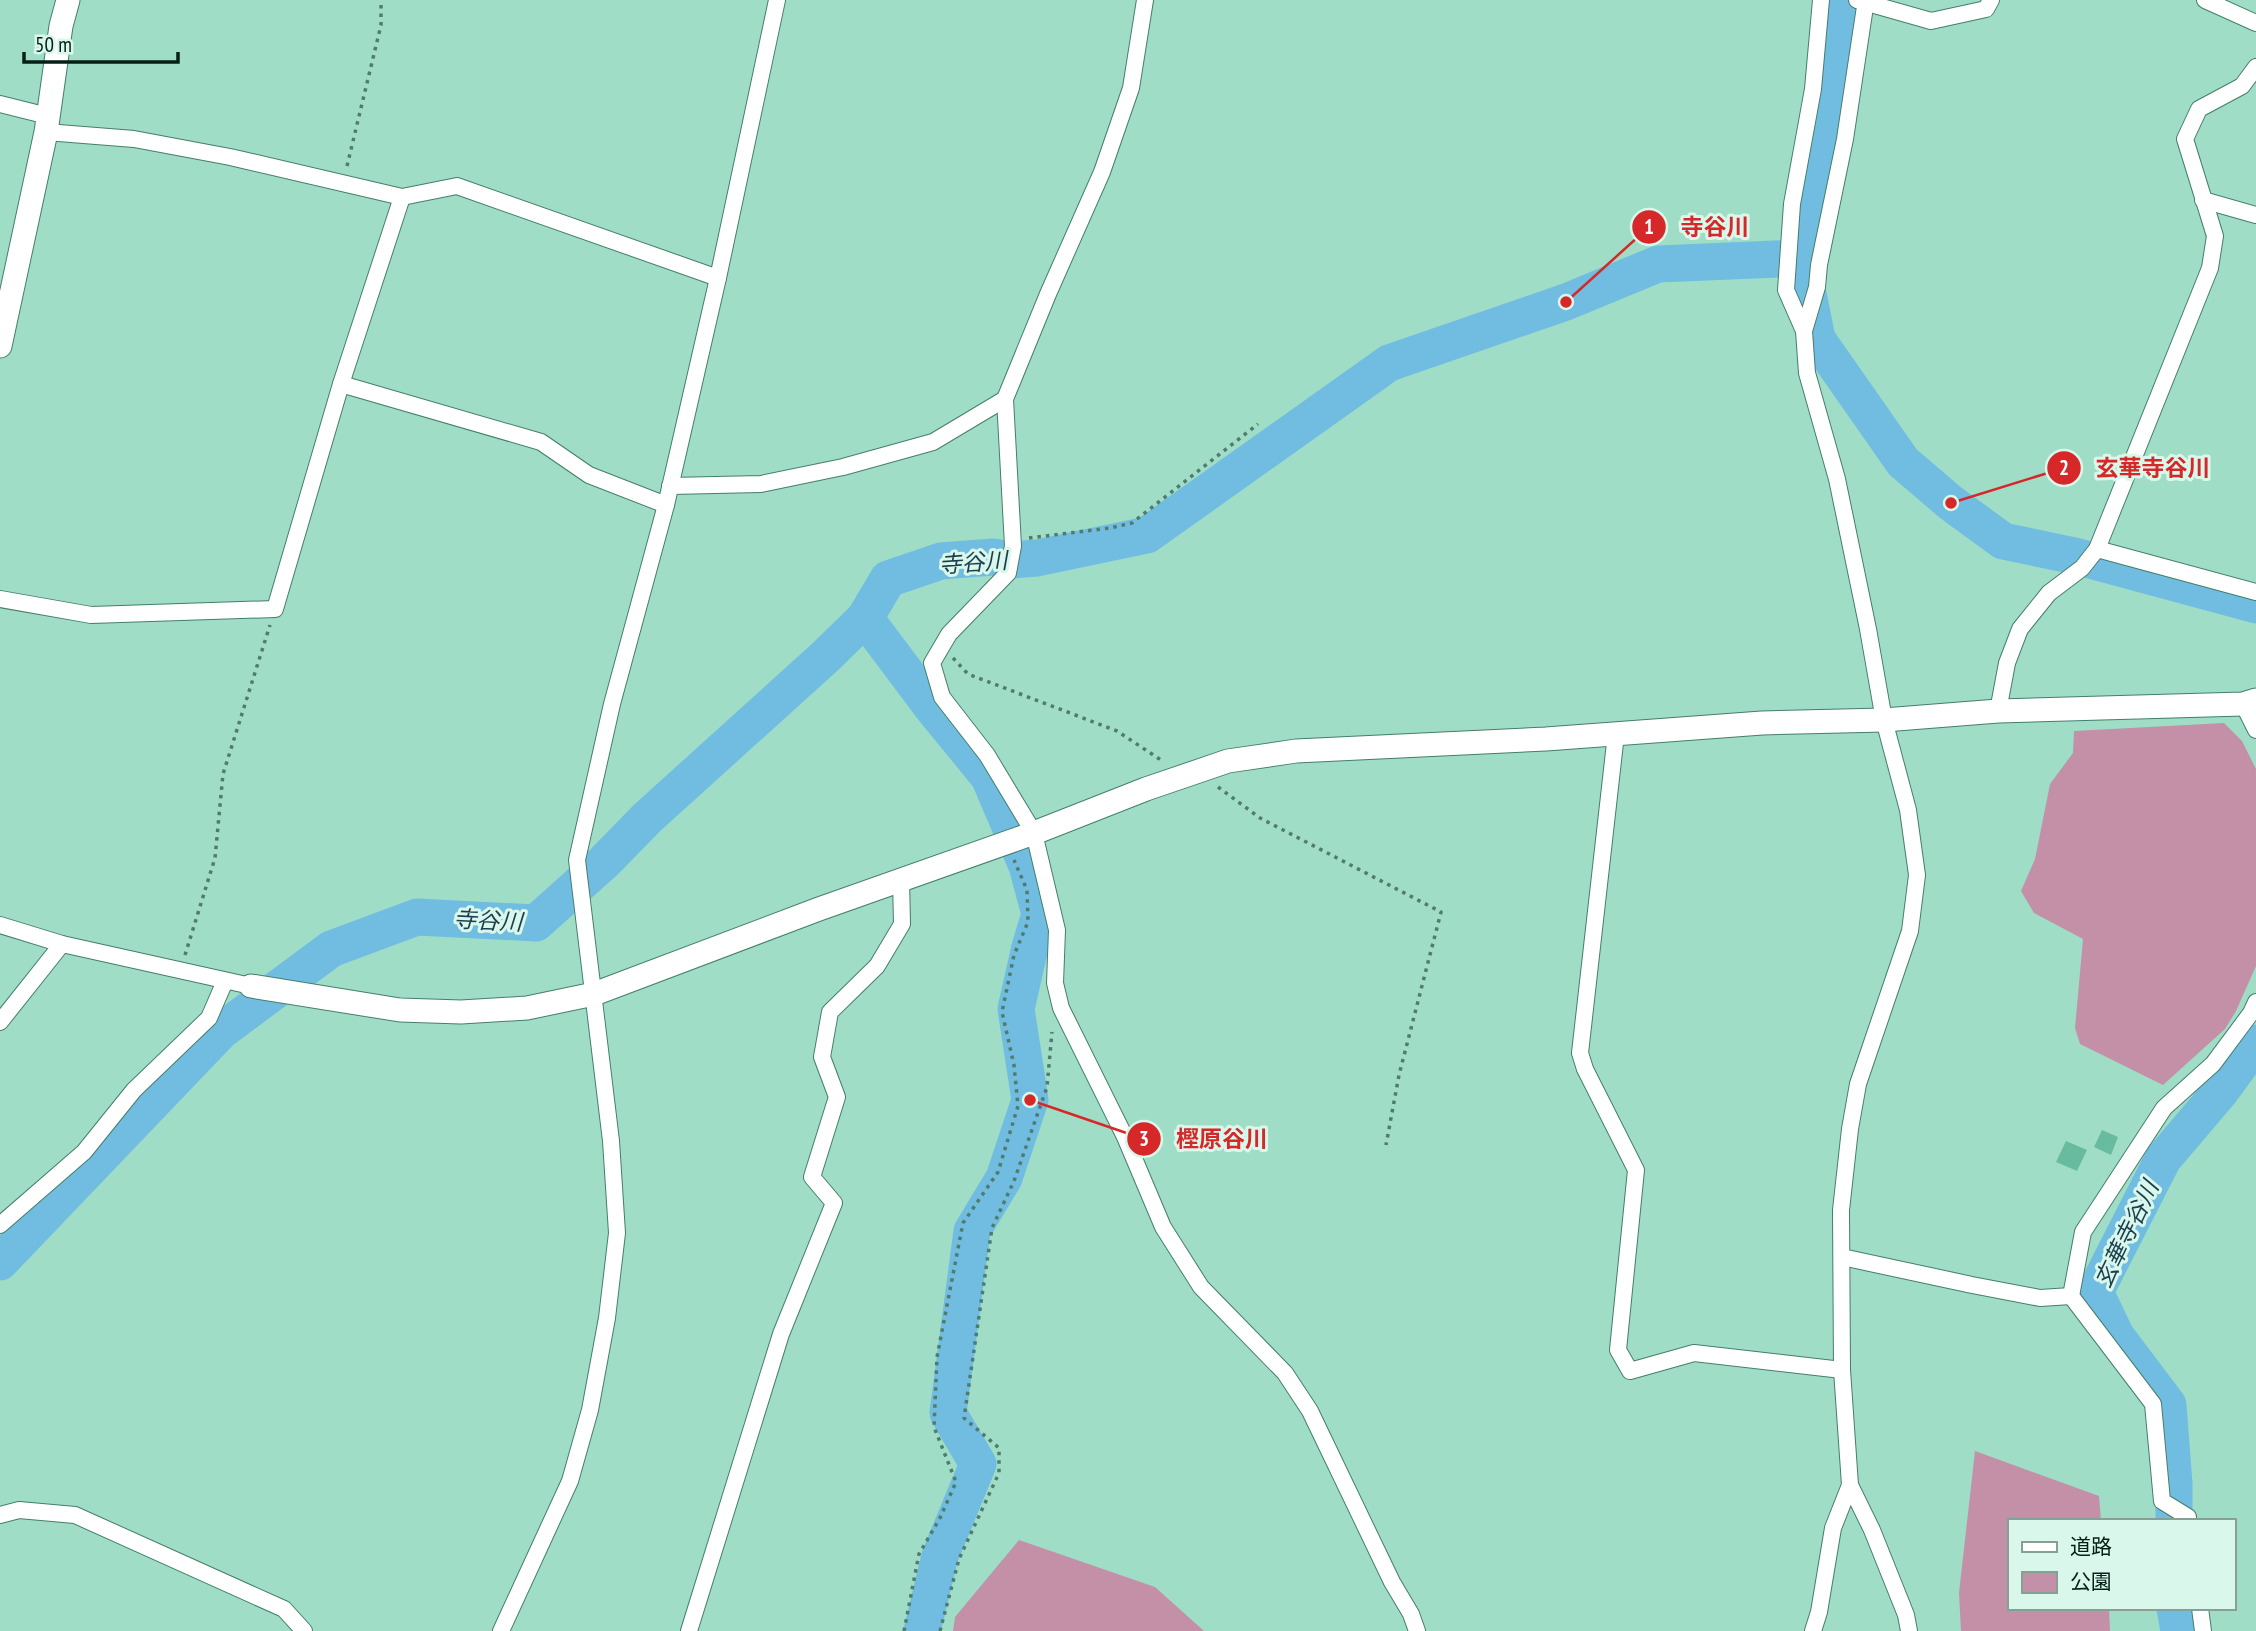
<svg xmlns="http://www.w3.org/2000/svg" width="2256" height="1631" font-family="'PT Sans Narrow','Noto Sans JP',sans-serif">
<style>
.green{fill:#c390a8}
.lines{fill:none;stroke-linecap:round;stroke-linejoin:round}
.river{stroke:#70bde1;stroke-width:37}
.building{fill:#68bb9f}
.street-casing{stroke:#447e6b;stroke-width:18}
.secondary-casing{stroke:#447e6b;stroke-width:25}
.path{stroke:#517b6c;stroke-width:3.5;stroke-dasharray:3.5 5;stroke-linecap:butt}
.street{stroke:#fff;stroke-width:16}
.secondary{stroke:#fff;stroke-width:23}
.labels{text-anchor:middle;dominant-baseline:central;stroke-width:6;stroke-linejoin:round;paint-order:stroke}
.water-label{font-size:23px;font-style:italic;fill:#1b3e4e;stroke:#d9f7eb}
.leader{fill:none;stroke:#d62828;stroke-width:2.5}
.callout-dot{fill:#d62828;stroke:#d9f7eb;stroke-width:2.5}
.mark-label{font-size:21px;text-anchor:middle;font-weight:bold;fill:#fff}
.callout-label{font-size:23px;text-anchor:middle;font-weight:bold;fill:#d62828;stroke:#d9f7eb;stroke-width:6;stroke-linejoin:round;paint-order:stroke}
</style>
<rect width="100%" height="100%" fill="#a0ddc7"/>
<g class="green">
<polygon points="2224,723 2242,741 2256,769 2256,966 2236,1011 2225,1029 2163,1085 2080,1044 2075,1028 2083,939 2034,913 2021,891 2035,859 2050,784 2073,753 2074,731"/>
<polygon points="1975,1451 2099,1496 2101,1521 2009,1521 2009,1608 2109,1608 2110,1631 1961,1631 1959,1593"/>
<polygon points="1019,1540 1155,1587 1204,1631 953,1631 955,1617"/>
</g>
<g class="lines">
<g class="river">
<polyline points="1845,0 1832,109 1801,258 1817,339 1903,462 1951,503 2003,541 2075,556 2256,605"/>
<polyline points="865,618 931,706 989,777 1027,866 1040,914 1030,947 1016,1009 1030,1100 1004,1178 972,1231 948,1413 978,1464 940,1556 922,1631"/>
<polyline points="0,1262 221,1031 331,949 417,917 536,923 604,862 647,818 825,657 865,618 888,579 941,561 993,557 1011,560 1037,558 1147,535 1389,363 1566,302 1658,264 1801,258"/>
<polyline points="2174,1521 2174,1484 2168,1405 2116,1336 2095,1292 2163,1159 2220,1092 2256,1043"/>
<polyline points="2175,1608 2179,1631"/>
</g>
</g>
<g class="building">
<polygon points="2102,1130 2118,1137 2111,1155 2094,1147"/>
<polygon points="2066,1141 2087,1150 2077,1171 2056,1162"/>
</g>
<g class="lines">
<defs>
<g id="street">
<polyline points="1145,0 1131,88 1102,172 1048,294 1005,399 1013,546 1008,573 949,634 932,663 942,697 987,755 1034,833 1057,930 1055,983 1061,1008 1125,1137 1163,1227 1201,1287 1285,1373 1310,1411 1392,1582 1411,1614 1417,1631"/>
<polyline points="1821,0 1813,89 1792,204 1786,290 1804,331 1807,373 1837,479 1868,629 1884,720 1908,810 1917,875 1910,931 1858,1084 1850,1129 1841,1210 1842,1370 1850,1485 1872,1530 1906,1615 1909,1631"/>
<polyline points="1857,0 1931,21 1986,9 1991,0"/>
<polyline points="2205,0 2256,23"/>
<polyline points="0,104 48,116"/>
<polyline points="46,132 134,139 230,157 402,197 457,186 718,278"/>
<polyline points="2203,200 2256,215"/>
<polyline points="1804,331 1817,287 1819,265 1845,139 1866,0"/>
<polyline points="341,384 541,442 589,475 666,505"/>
<polyline points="670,486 761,484 843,467 933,442 1005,399"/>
<polyline points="2097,549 2256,592"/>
<polyline points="0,599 91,615 275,609 341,384 402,197"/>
<polyline points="2243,704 2256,730"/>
<polyline points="1998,711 2007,663 2020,629 2049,593 2082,568 2097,549 2210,268 2215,236 2185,139 2199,109 2242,86 2256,67"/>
<polyline points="1616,734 1580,1053 1585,1069 1636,1170 1618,1350 1630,1371 1694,1353 1842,1370"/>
<polyline points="0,925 62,944 251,986"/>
<polyline points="0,1022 62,944"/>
<polyline points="0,1225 84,1152 134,1090 209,1018 225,981"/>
<polyline points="1842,1257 1972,1285 2040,1298 2071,1296 2083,1232 2164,1108 2213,1064 2251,1013 2256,1002"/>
<polyline points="2071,1296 2153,1404 2162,1501 2188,1517 2188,1521"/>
<polyline points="0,1515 19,1510 75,1515 284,1609 304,1631"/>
<polyline points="2200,1608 2203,1631"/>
<polyline points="501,1631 570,1481 590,1410 607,1318 617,1233 611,1141 577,860 612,704 666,505 718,278 777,0"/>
<polyline points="689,1631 781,1334 834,1203 812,1177 837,1097 822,1057 830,1012 877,966 902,924 901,879"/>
<polyline points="1813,1631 1819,1612 1833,1528 1850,1485"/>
</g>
<g id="secondary">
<polyline points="0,346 46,132 61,26 68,0"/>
<polyline points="251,986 400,1010 461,1012 527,1008 594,994 819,909 1034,833 1146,789 1228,761 1296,751 1546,739 1762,723 1884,720 1998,711 2243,704 2256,700"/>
</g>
</defs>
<use href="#street" class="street-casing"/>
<use href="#secondary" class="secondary-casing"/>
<g class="path">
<polyline points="347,166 381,25 381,0"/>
<polyline points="1029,538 1110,528 1132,523 1258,424"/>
<polyline points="953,658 968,674 1117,731 1164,762"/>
<polyline points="1218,787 1260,818 1441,912 1399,1075 1386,1145"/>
<polyline points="185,955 215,858 223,774 270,625"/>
<polyline points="904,1631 919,1554 940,1518 956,1482 934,1427 937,1357 963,1223 998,1172 1018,1106 1014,1065 1002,1012 1014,955 1028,922 1027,890 1014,860"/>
<polyline points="940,1631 959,1559 999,1473 999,1448 964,1418 992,1228 1014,1181 1047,1087 1052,1032"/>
</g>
<use href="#street" class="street"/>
<use href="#secondary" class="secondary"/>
</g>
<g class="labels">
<g class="water-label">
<text transform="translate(973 562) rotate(-4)">寺谷川</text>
<text transform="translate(488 920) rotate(3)">寺谷川</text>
<text transform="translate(2126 1234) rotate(-64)">玄華寺谷川</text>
</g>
</g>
<path class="leader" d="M1566 302L1649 227M1951 503L2064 468M1030 1100L1144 1139"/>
<g class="callout-dot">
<circle cx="1566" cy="302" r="7"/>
<circle cx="1951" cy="503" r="7"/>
<circle cx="1030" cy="1100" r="7"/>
<circle cx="1649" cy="227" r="18"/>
<circle cx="2064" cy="468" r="18"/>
<circle cx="1144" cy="1139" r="18"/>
</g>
<g class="mark-label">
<text x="1649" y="234">1</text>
<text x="2064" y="475">2</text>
<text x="1144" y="1146">3</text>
</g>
<g class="callout-label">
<text x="1715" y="235">寺谷川</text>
<text x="2153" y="476">玄華寺谷川</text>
<text x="1222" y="1147">樫原谷川</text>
</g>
<rect x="2008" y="1519" width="228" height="91" fill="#d9f7eb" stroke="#85a196" stroke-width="2"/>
<rect x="2022" y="1542" width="35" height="10" fill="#ffffff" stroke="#85a196" stroke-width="2"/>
<text x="2070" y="1554" font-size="21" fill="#061f17">道路</text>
<rect x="2022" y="1572" width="35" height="21" fill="#c390a8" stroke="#85a196" stroke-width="2"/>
<text x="2070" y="1589" font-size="21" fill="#061f17">公園</text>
<path d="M24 52v10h154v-10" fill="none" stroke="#061f17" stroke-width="3.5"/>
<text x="35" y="52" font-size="21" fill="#061f17" stroke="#d9f7eb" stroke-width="5" paint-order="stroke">50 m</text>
</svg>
